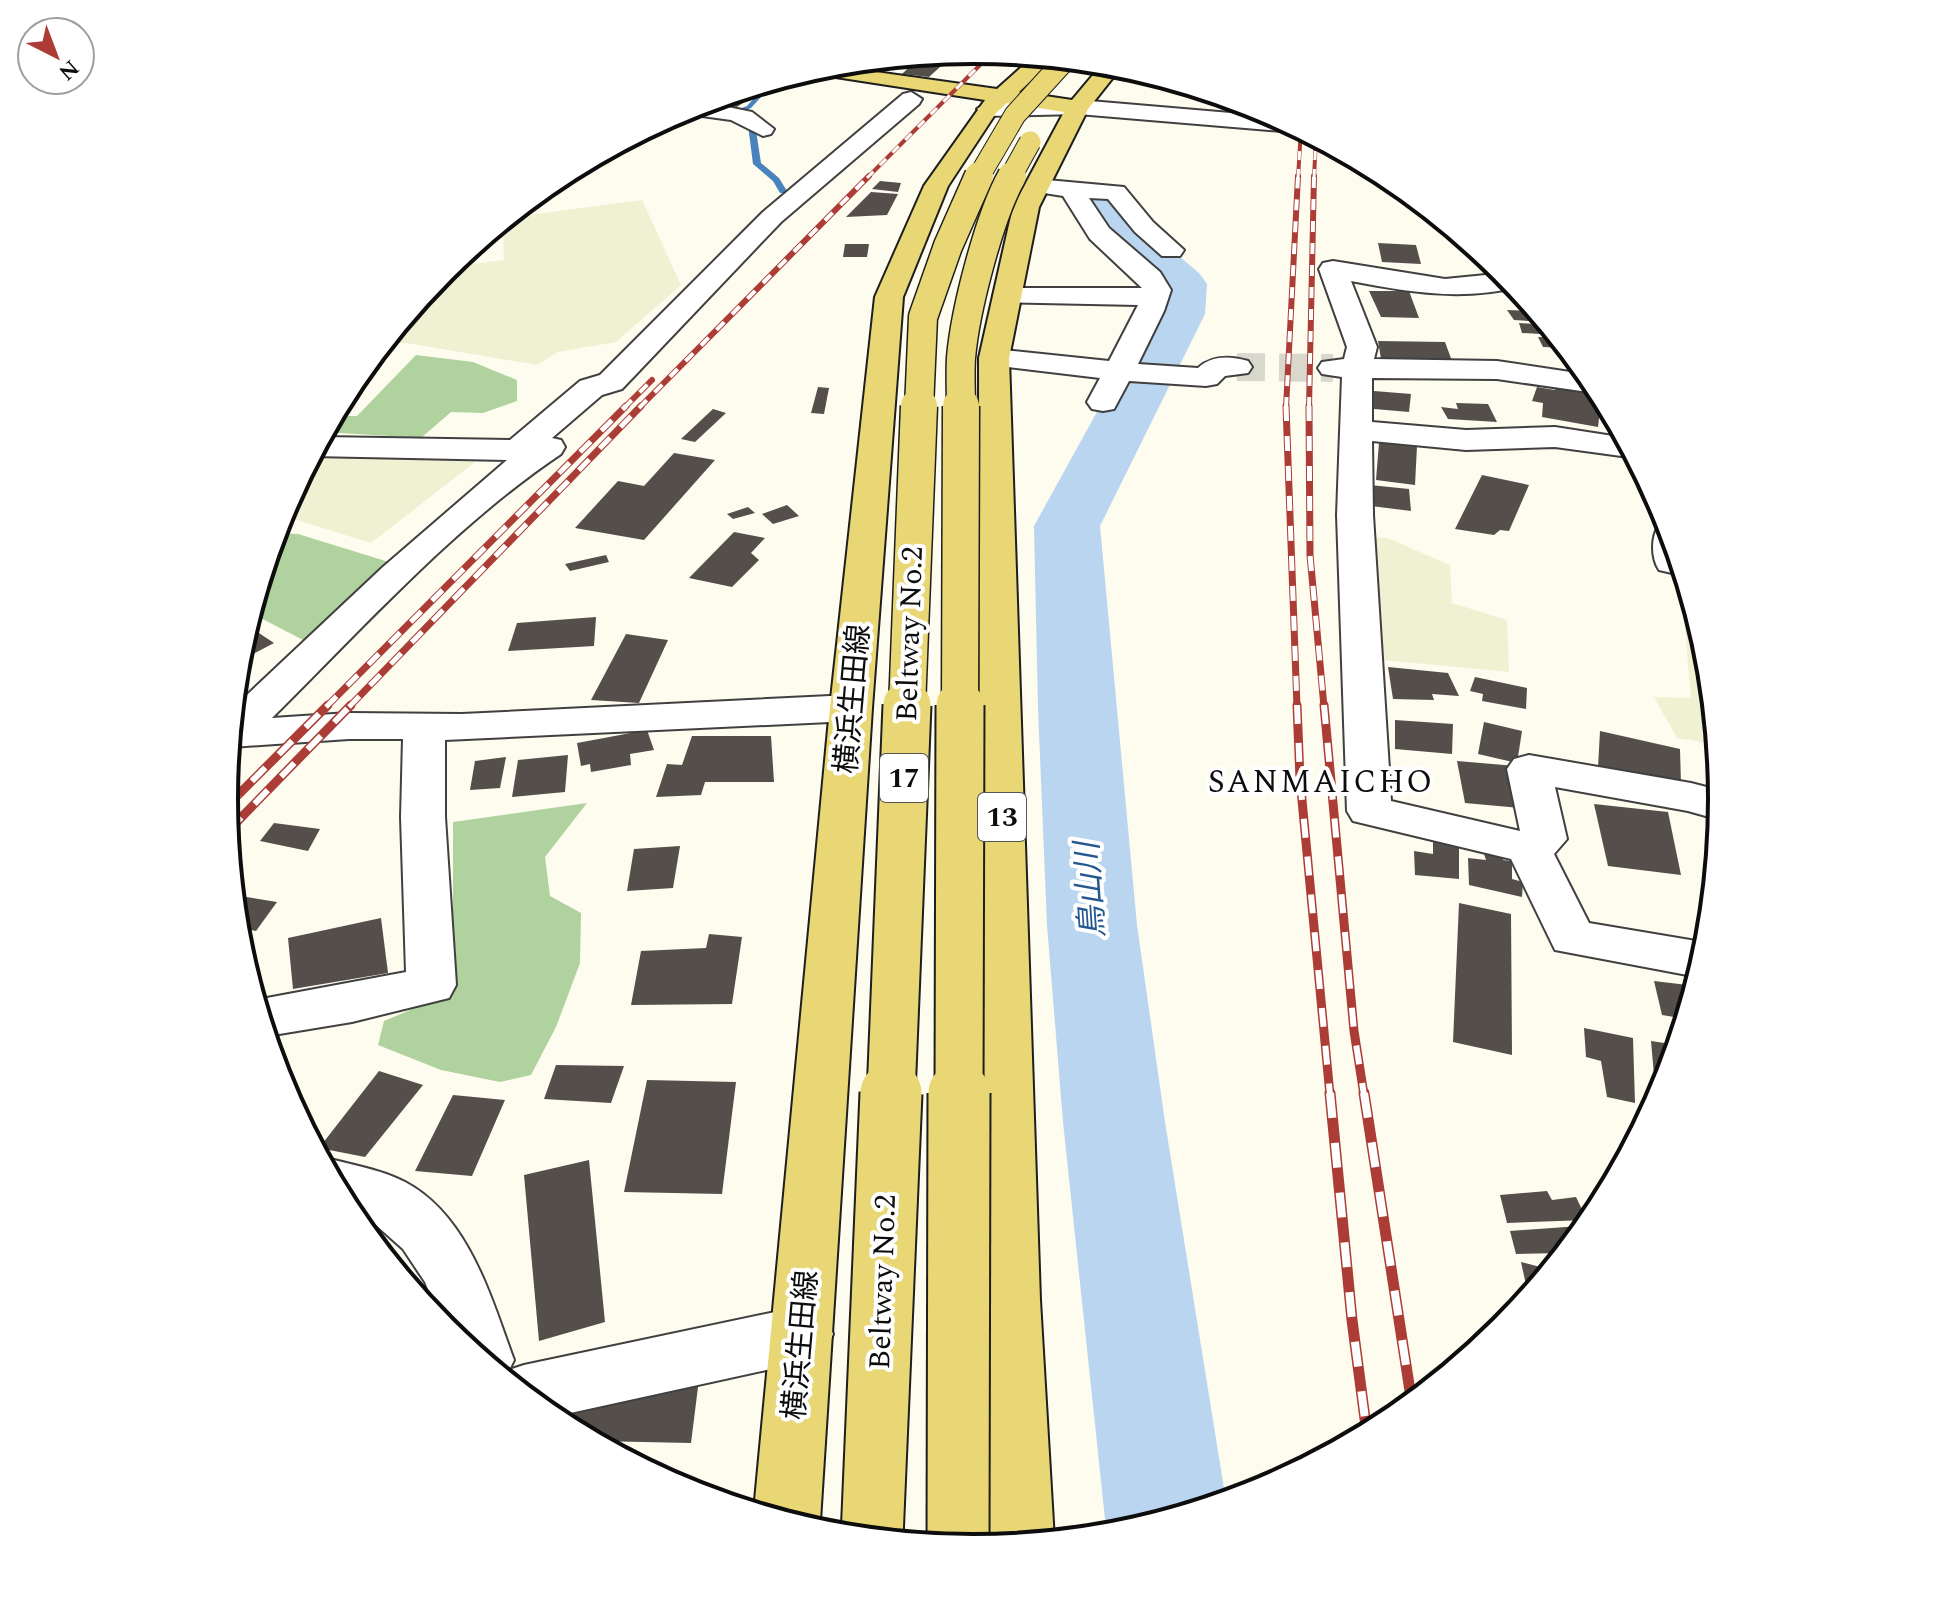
<svg xmlns="http://www.w3.org/2000/svg" width="1947" height="1598" font-family="Spectral,'Noto Sans JP',serif">
<style>
.farmland{fill:#f0f0d2}
.forest{fill:#b0d29e}
.lines{fill:none;stroke-linecap:round;stroke-linejoin:round}
.stream{fill:#4983bd;fill-rule:evenodd}
.river{fill:#bad5ef;fill-rule:evenodd}
.building{fill:#544f4b}
.minor-tunnel{stroke:#d9d8cd;stroke-width:28;stroke-dasharray:28 14;stroke-linecap:butt}
.minor-casing{stroke:#404040;stroke-width:4}
.major-casing{stroke:#1e1e1e;stroke-width:4}
.minor{fill:#fff;fill-rule:evenodd}
.major{fill:#e8d774;fill-rule:evenodd}
.rail-far4-casing{stroke:#ac3c36;stroke-width:4}
.rail-far3-casing{stroke:#ac3c36;stroke-width:6}
.rail-far2-casing{stroke:#ac3c36;stroke-width:7}
.rail-far1-casing{stroke:#ac3c36;stroke-width:9}
.rail-casing{stroke:#ac3c36;stroke-width:11}
.rail-far4{stroke:#fff;stroke-width:3;stroke-dasharray:9;stroke-linecap:butt}
.rail-far3{stroke:#fff;stroke-width:4;stroke-dasharray:11;stroke-linecap:butt}
.rail-far2{stroke:#fff;stroke-width:5;stroke-dasharray:15;stroke-linecap:butt}
.rail-far1{stroke:#fff;stroke-width:6;stroke-dasharray:19;stroke-linecap:butt}
.rail{stroke:#fff;stroke-width:8;stroke-dasharray:25;stroke-linecap:butt}
.major-bridge-far4-casing{stroke:#1e1e1e;stroke-width:23;stroke-linecap:butt}
.major-bridge-far3-casing{stroke:#1e1e1e;stroke-width:31;stroke-linecap:butt}
.major-bridge-far2-casing{stroke:#1e1e1e;stroke-width:39;stroke-linecap:butt}
.major-bridge-far1-casing{stroke:#1e1e1e;stroke-width:51;stroke-linecap:butt}
.major-bridge-casing{stroke:#1e1e1e;stroke-width:65;stroke-linecap:butt}
.major-bridge-far4{stroke:#e8d774;stroke-width:21}
.major-bridge-far3{stroke:#e8d774;stroke-width:28}
.major-bridge-far2{stroke:#e8d774;stroke-width:36}
.major-bridge-far1{stroke:#e8d774;stroke-width:47}
.major-bridge{stroke:#e8d774;stroke-width:61}
.labels{text-anchor:middle;dominant-baseline:central;stroke-width:8;stroke-linejoin:round;paint-order:stroke}
.shield{fill:#fff;stroke:#565656;stroke-width:2}
.shield-label{font-size:28px;font-weight:bold;fill:#0d0d0d}
.street-label{font-size:30px;fill:#0d0d0d;stroke:#fff}
.neighbourhood-label{font-size:32px;letter-spacing:2px;fill:#0d0d0d;stroke:#fff}
.water-label{font-size:32px;font-style:italic;fill:#255790;stroke:#fff}
.rim{fill:none;stroke:#0d0d0d;stroke-width:4}
</style>
<rect width="100%" height="100%" fill="#fdfcef"/>
<g class="farmland">
<polygon points="642,200 681,285 616,342 558,352 537,365 407,343 384,343 446,267 504,260 503,221 507,218"/>
<polygon points="313,454 484,455 371,543 281,515"/>
<polygon points="1371,537 1387,538 1450,565 1452,603 1507,620 1509,672 1382,660"/>
<polygon points="1684,615 1697,617 1708,653 1717,744 1677,738 1654,697 1691,698"/>
</g>
<g class="forest">
<polygon points="416,355 473,362 517,380 517,401 483,413 451,412 421,438 324,432 333,416 357,416"/>
<polygon points="275,533 298,534 392,563 303,640 251,613"/>
<polygon points="587,803 545,857 550,896 581,913 580,963 556,1027 531,1075 500,1082 441,1070 378,1045 384,1021 453,992 453,822"/>
</g>
<g class="lines">
<g class="stream">
<polygon points="766,85 771,86 751,108 732,116 732,112 747,106"/>
<polygon points="740,118 746,118 755,124 761,163 779,178 787,191 786,193 780,193 773,181 753,164 748,125 740,122"/>
</g>
<polygon class="river" points="1097,183 1113,187 1142,225 1199,273 1207,284 1205,314 1100,526 1137,925 1165,1122 1226,1501 1111,1534 1105,1519 1063,1122 1047,925 1038,708 1034,526 1151,314 1155,288 1108,245 1074,197 1081,187"/>
</g>
<g class="building">
<polygon points="935,54 952,56 929,77 902,74 922,55"/>
<polygon points="747,89 756,95 735,108 705,101"/>
<polygon points="676,113 688,118 665,125 659,122"/>
<polygon points="880,181 901,183 898,192 872,189"/>
<polygon points="871,192 898,194 887,215 846,217"/>
<polygon points="1453,228 1473,245 1440,232"/>
<polygon points="1378,243 1416,245 1421,264 1382,262"/>
<polygon points="845,244 869,244 867,257 843,257"/>
<polygon points="1369,291 1409,291 1419,318 1381,317"/>
<polygon points="1507,310 1537,311 1546,322 1514,320"/>
<polygon points="1519,323 1549,325 1557,335 1522,333"/>
<polygon points="1538,337 1560,338 1568,348 1543,347"/>
<polygon points="1378,341 1445,342 1452,361 1381,359"/>
<polygon points="1556,386 1602,394 1598,427 1542,417 1543,403 1532,401 1537,387 1555,390"/>
<polygon points="818,387 829,388 824,414 811,413"/>
<polygon points="1374,391 1411,394 1409,412 1374,409"/>
<polygon points="1456,403 1488,404 1497,422 1448,419 1441,407 1458,409"/>
<polygon points="713,409 726,413 695,442 681,439"/>
<polygon points="1379,443 1417,446 1415,485 1376,480"/>
<polygon points="674,453 715,460 644,540 575,528 618,481 644,486"/>
<polygon points="1482,475 1529,485 1509,531 1500,530 1494,535 1455,529"/>
<polygon points="1370,485 1409,489 1411,511 1371,506"/>
<polygon points="787,505 799,516 773,524 762,514"/>
<polygon points="748,507 755,513 733,519 727,514"/>
<polygon points="734,532 765,538 751,553 759,560 732,587 689,578"/>
<polygon points="606,555 609,562 570,571 565,564"/>
<polygon points="596,617 594,646 508,651 517,623"/>
<polygon points="247,625 274,643 238,662 239,652"/>
<polygon points="626,634 668,640 639,703 591,700"/>
<polygon points="1388,667 1448,673 1459,696 1432,694 1434,700 1393,699"/>
<polygon points="1475,677 1527,688 1526,709 1482,701 1483,694 1470,691"/>
<polygon points="1395,720 1453,724 1452,754 1395,749"/>
<polygon points="1484,722 1522,731 1517,763 1478,754"/>
<polygon points="647,730 654,750 630,754 631,765 591,772 590,764 581,766 577,743"/>
<polygon points="1600,731 1680,749 1681,785 1598,768"/>
<polygon points="692,736 771,736 774,782 705,782 701,795 656,797 667,764 682,765"/>
<polygon points="568,755 565,792 512,797 518,760"/>
<polygon points="506,757 500,788 470,790 475,761"/>
<polygon points="1457,761 1516,766 1520,808 1465,803"/>
<polygon points="1594,804 1668,812 1681,875 1608,866"/>
<polygon points="274,823 320,829 308,851 260,841"/>
<polygon points="1433,836 1459,838 1459,879 1415,875 1414,851 1433,854"/>
<polygon points="680,846 673,888 627,891 634,849"/>
<polygon points="1482,848 1505,854 1503,860 1512,861 1512,879 1523,882 1522,897 1469,885 1468,858 1486,860"/>
<polygon points="234,895 277,902 256,931 237,927"/>
<polygon points="1459,903 1511,914 1512,1055 1453,1042"/>
<polygon points="381,918 388,973 293,989 288,938"/>
<polygon points="709,934 742,937 732,1004 631,1005 641,951 706,948"/>
<polygon points="1654,981 1696,986 1686,1019 1662,1015"/>
<polygon points="1584,1028 1633,1038 1635,1103 1607,1097 1601,1061 1586,1057"/>
<polygon points="1651,1041 1678,1045 1664,1089 1655,1087"/>
<polygon points="556,1065 624,1066 611,1103 544,1099"/>
<polygon points="379,1071 423,1085 365,1157 319,1148"/>
<polygon points="647,1080 736,1082 722,1194 624,1192"/>
<polygon points="453,1095 505,1100 472,1176 415,1171"/>
<polygon points="589,1160 605,1322 539,1341 524,1175"/>
<polygon points="1547,1191 1552,1200 1576,1197 1587,1220 1507,1223 1500,1195"/>
<polygon points="1580,1226 1583,1232 1565,1253 1516,1254 1510,1231"/>
<polygon points="1521,1262 1552,1270 1530,1295 1528,1294"/>
<polygon points="700,1371 691,1443 594,1441 557,1422 541,1409"/>
</g>
<g class="lines">
<polyline class="minor-tunnel" points="1237,367 1333,368"/>
<defs>
<g id="minor">
<path d="M911 92 922 99 919 104 781 222 622 389 602 395 552 438 561 440 565 447 561 454C455 525 363 628 272 718L349 713 462 714 851 695 866 699 872 708 866 717 851 721 445 740V817L456 985 449 998 352 1022 267 1036 256 1000 406 972 401 817 403 739H349L231 747 233 708 383 567 507 460 312 456 322 437 510 440 580 381 600 375 763 212 903 94Z"/>
<polygon points="1078,100 1279,117 1302,130 1294,132 1078,114 988,116 977,109 988,102"/>
<polygon points="703,102 752,112 774,129 771,134 763,136 731,120 702,116 683,109"/>
<path d="M1047 180 1124 187 1153 222 1184 250 1180 256H1162L1135 232 1108 199 1089 198 1109 228 1160 272 1171 290 1164 311 1138 364 1198 368C1212 355 1230 356 1248 361L1252 367 1248 373 1225 376 1217 384 1206 386 1129 381 1114 409 1103 411 1092 409 1087 402 1100 378 983 364 979 358 983 352 994 349 1109 361 1138 305 997 302 993 296 997 290 1007 288H1142L1090 239 1063 196 1038 192 1035 187 1038 182Z"/>
<path d="M1333 261 1445 279 1506 273 1518 287C1461 301 1408 292 1351 281L1377 347 1374 359 1497 361 1590 375 1602 394 1497 379 1372 378V422L1466 430 1555 427 1626 438 1636 458 1555 447 1466 450 1372 441 1373 515 1391 801 1520 831 1507 769 1514 759 1529 755 1691 783 1722 791 1720 820 1688 811 1555 787 1567 839 1554 854 1589 923 1708 943 1698 977 1555 950 1511 859 1353 821 1347 811 1337 515 1342 377 1322 374 1318 368 1322 362 1344 359 1347 347 1319 269 1323 263Z"/>
<path d="M1669 523 1683 570 1672 573 1659 570C1651 558 1651 537 1659 525Z"/>
<path d="M334 1160C358 1166 384 1171 405 1182 469 1216 491 1298 514 1360L509 1370 524 1365 803 1306 825 1314 833 1334 825 1354 803 1362 552 1417 444 1328 425 1282 403 1249 367 1217 348 1211 323 1163Z"/>
</g>
<polygon id="major" points="1034,56 1055,58 1019,92 1072,100 1103,63 1123,65 1088,109 1039,207 1009,358 1040,1300 1054,1540 988,1547 980,1300 979,358 1013,207 1064,112 1007,103 996,113 948,186 903,297 872,708 820,1521 817,1530 754,1511 830,708 875,297 924,186 985,100 803,72 826,65 997,89"/>
</defs>
<use href="#minor" class="minor-casing"/>
<use href="#major" class="major-casing"/>
<use href="#minor" class="minor"/>
<use href="#major" class="major"/>
<defs>
<g id="rail-far4">
<polyline points="867,178 993,52"/>
<polyline points="1298,178 1301,129"/>
<polyline points="1314,178 1316,137"/>
</g>
<g id="rail-far3">
<polyline points="624,408 652,380"/>
<polyline points="639,408 869,176"/>
<polyline points="1286,408 1298,176"/>
<polyline points="1309,408 1314,176"/>
</g>
<g id="rail-far2">
<polyline points="1286,406 1297,707"/>
<polyline points="1309,406 1310,555 1324,707"/>
<polyline points="326,707 626,406"/>
<polyline points="349,707 641,406"/>
</g>
<g id="rail-far1">
<polyline points="1297,705 1300,779 1330,1095"/>
<polyline points="1324,705 1354,1031 1364,1095"/>
<polyline points="225,808 328,705"/>
<polyline points="228,831 351,705"/>
</g>
<g id="rail">
<polyline points="1330,1093 1352,1320 1367,1434"/>
<polyline points="1364,1093 1412,1404"/>
</g>
</defs>
<use href="#rail-far4" class="rail-far4-casing"/>
<use href="#rail-far3" class="rail-far3-casing"/>
<use href="#rail-far2" class="rail-far2-casing"/>
<use href="#rail-far1" class="rail-far1-casing"/>
<use href="#rail" class="rail-casing"/>
<use href="#rail-far4" class="rail-far4"/>
<use href="#rail-far3" class="rail-far3"/>
<use href="#rail-far2" class="rail-far2"/>
<use href="#rail-far1" class="rail-far1"/>
<use href="#rail" class="rail"/>
<defs>
<g id="major-bridge-far4">
<polyline points="978,178 1015,115 1066,59"/>
<polyline points="1010,178 1030,142"/>
</g>
<g id="major-bridge-far3">
<polyline points="919,408 923,317 948,246 979,176"/>
<path d="M961 408C961 392 960 374 961 358 965 311 989 217 1012 176"/>
</g>
<g id="major-bridge-far2">
<polyline points="907,707 919,406"/>
<polyline points="960,707 961,406"/>
</g>
<g id="major-bridge-far1">
<polyline points="891,1095 907,705"/>
<polyline points="959,1095 960,705"/>
</g>
<g id="major-bridge">
<polyline points="872,1538 891,1093"/>
<polyline points="958,1546 959,1093"/>
</g>
</defs>
<use href="#major-bridge-far4" class="major-bridge-far4-casing"/>
<use href="#major-bridge-far3" class="major-bridge-far3-casing"/>
<use href="#major-bridge-far2" class="major-bridge-far2-casing"/>
<use href="#major-bridge-far1" class="major-bridge-far1-casing"/>
<use href="#major-bridge" class="major-bridge-casing"/>
<use href="#major-bridge-far4" class="major-bridge-far4"/>
<use href="#major-bridge-far3" class="major-bridge-far3"/>
<use href="#major-bridge-far2" class="major-bridge-far2"/>
<use href="#major-bridge-far1" class="major-bridge-far1"/>
<use href="#major-bridge" class="major-bridge"/>
</g>
<g class="labels">
<g class="shield">
<rect x="880" y="754" width="48" height="48" rx="6"/>
<rect x="978" y="793" width="48" height="48" rx="6"/>
</g>
<g class="shield-label">
<text x="904" y="778">17</text>
<text x="1002" y="817">13</text>
</g>
<g class="street-label">
<text transform="translate(910 634) rotate(-88)">Beltway No.2</text>
<text transform="translate(853 699) rotate(-85)">横浜生田線</text>
<text transform="translate(883 1282) rotate(-88)">Beltway No.2</text>
<text transform="translate(801 1345) rotate(-85)">横浜生田線</text>
</g>
<g class="neighbourhood-label">
<text x="1321" y="782">SANMAICHO</text>
</g>
<g class="water-label">
<text transform="translate(1091 890) rotate(-94)">鳥山川</text>
</g>
</g>
<path d="M0 0H1947V1598H0ZM238 799a735 735 0 1 1 1470 0a735 735 0 1 1-1470 0Z" fill="#fff" fill-rule="evenodd"/>
<path class="rim" d="M238 799a735 735 0 1 1 1470 0a735 735 0 1 1-1470 0Z"/>
<g transform="translate(56 56) rotate(138)"><circle r="38" fill="#ffffff" stroke="#9e9e9e" stroke-width="2"/>
<path d="M0-6L14 30L0 20L-14 30Z" fill="#ac3c36"/>
<text y="-12" font-size="22" font-weight="bold" text-anchor="middle" fill="#0d0d0d">N</text>
</g>
</svg>
